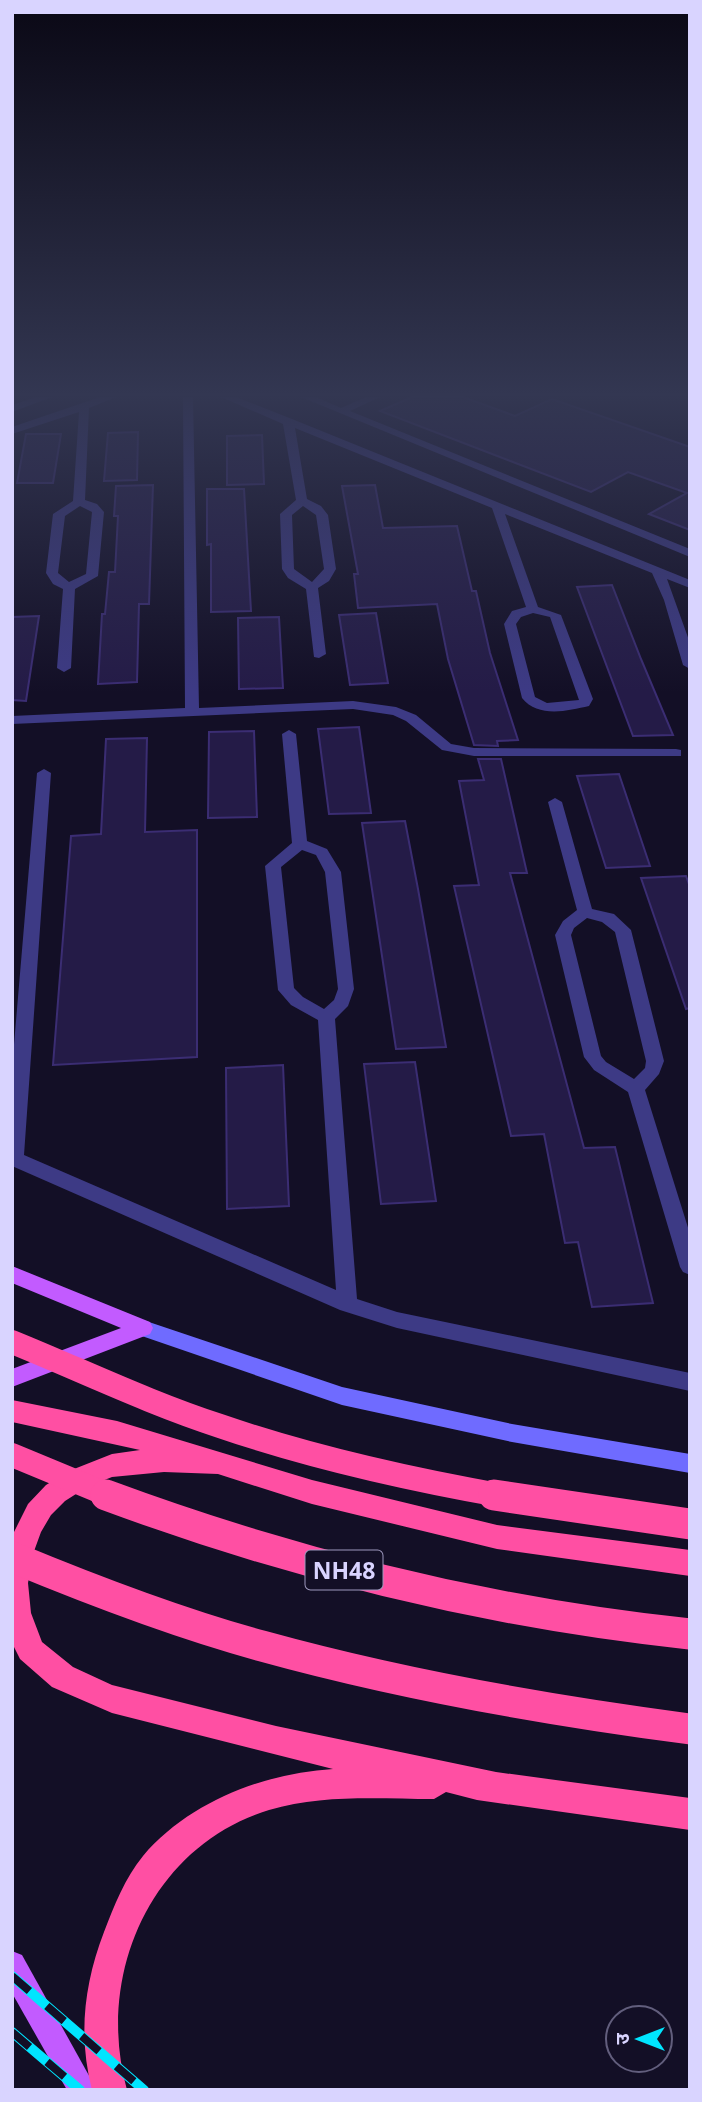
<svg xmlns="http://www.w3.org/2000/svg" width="702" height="2102" font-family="'Open Sans','Noto Sans Devanagari',sans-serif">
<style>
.building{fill:#241b47;stroke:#3b2d73;stroke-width:2}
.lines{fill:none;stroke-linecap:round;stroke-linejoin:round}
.minor{fill:#3d3a85;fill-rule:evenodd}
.secondary{fill:#6f6bff;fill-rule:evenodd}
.primary{fill:#c25bff;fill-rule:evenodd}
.motorway{fill:#ff4fa3;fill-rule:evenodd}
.rail-casing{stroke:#00e5ff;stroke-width:10}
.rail{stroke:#130f26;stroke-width:8;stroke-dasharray:23;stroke-linecap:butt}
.motorway-bridge-far1{stroke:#ff4fa3;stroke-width:24}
.motorway-bridge{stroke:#ff4fa3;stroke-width:31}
.labels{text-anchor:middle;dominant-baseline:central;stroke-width:7;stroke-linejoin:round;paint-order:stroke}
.shield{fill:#130f26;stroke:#9e99be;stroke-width:2}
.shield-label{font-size:23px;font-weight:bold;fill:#d9d4ff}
</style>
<rect width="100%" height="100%" fill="#130f26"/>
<g class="building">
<polygon points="412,397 463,397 515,416 552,399 690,447 690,530 649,514 687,493 628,472 591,492 380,411"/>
<polygon points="138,432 137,480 104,481 108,433"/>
<polygon points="26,434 61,434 53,483 17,483"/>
<polygon points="262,435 264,484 227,485 227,436"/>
<polygon points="153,485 149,604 139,604 137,682 98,684 102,614 105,614 109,572 115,572 118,516 114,516 116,486"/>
<polygon points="375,485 383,528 457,526 472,591 476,591 490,653 518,740 497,741 498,746 474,745 448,659 437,604 358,608 354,574 358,574 342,486"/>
<polygon points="207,489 244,489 251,611 211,612 211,544 207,545"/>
<polygon points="612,585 641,659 673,735 633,736 577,587"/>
<polygon points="376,613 388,683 350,685 339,615"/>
<polygon points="39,616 26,701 12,700 12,617"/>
<polygon points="279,617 283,688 239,689 238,618"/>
<polygon points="359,727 371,813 329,814 318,729"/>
<polygon points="254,731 257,817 208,818 209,732"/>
<polygon points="147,738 145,832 197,830 197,1057 53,1065 71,836 101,834 106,739"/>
<polygon points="478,759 501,759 527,873 510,873 584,1148 615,1147 653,1303 592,1307 578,1242 565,1243 544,1134 511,1136 454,886 479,885 459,781 484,780"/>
<polygon points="619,774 650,866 606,868 577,776"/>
<polygon points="405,821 418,889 446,1047 396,1049 362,823"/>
<polygon points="686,876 690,887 690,1008 686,1009 641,878"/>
<polygon points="415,1062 436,1201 381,1204 364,1064"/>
<polygon points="283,1065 289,1206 227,1209 226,1068"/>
</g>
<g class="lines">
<g class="minor">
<polygon points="36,397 52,397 12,412 12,405"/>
<path d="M100 397H116L89 408 85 500 97 504 104 512 98 576 75 589 71 668 64 672 57 668 63 589 53 584 46 573 53 514 73 501 79 412 12 434V427ZM80 506 92 512 86 574 69 582 58 573 65 516Z"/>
<polygon points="183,397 193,397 199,708 353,701 396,707 416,715 451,744 474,748 676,749 681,750 681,756 474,756 442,750 406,721 393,715 353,709 12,724 12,716 185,708"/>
<path d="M221 397H236L292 419 690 580V588L667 579 690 643V669L683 665 664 600 652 573 505 514 538 607 561 615 593 699 589 706C567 711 538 718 522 698L504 624 512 611 526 607 492 508 295 428 307 499 321 506 328 515 336 569 329 581 318 588 326 654 319 658 314 657 306 589 288 578 282 569 280 514 296 500 283 424ZM303 506 316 515 324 569 312 582 294 569 292 515ZM533 613 550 617 579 700 547 703 535 697 516 624 521 617Z"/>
<polygon points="301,397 316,397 341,408 366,397 380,397 350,411 690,549 690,557"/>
<path d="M289 730 296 734 307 841 327 849 341 872 354 989 348 1006 335 1019 357 1299 397 1312 690 1373V1391L397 1328 340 1310 12 1166V1068L37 773 44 769 51 773 24 1155 336 1290 318 1020 291 1005 278 990 265 866 292 843 282 734ZM302 850 316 855 325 872 338 989 334 1000 324 1009 303 997 294 988 281 867Z"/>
<path d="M555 798 562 802 592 909 614 914 631 930 664 1061 659 1074 645 1090 690 1234V1275L683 1272 680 1267 628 1092 594 1070 584 1057 555 935 563 921 577 910 548 802ZM587 918 602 922 615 932 646 1061 645 1068 634 1079 606 1062 601 1056 571 935 574 928Z"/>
</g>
<polygon class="secondary" points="143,1320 342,1387 512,1424 690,1454 690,1473 512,1442 342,1405 136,1334 133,1328 136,1322"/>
<g class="primary">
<polygon points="12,1266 150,1322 153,1328 150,1334 12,1387 12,1369 121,1328 12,1283"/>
<polygon points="12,1951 22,1955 97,2090 67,2090 12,1993"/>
</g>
<path class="motorway" d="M12 1400 117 1421 312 1480 497 1525 690 1550V1576L497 1549 312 1504 218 1474 164 1472 112 1477 87 1487 65 1501 51 1515 41 1532 33 1554 28 1583 31 1613 42 1642 73 1667 112 1685 276 1726 496 1772 690 1798V1830L477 1800 446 1792 434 1799C379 1799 323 1794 269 1810 151 1846 95 1975 127 2090H92C78 2036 84 1984 104 1932 114 1906 125 1878 143 1856 189 1802 264 1773 333 1769L112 1713 52 1687 20 1659 12 1643V1536L28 1504 46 1485 69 1471 112 1454 140 1450 12 1422Z"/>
<defs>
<g id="rail">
<polyline points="12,1976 144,2090"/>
<polyline points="12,2032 80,2090"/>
</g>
</defs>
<use href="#rail" class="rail-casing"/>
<use href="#rail" class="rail"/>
<g class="motorway-bridge-far1">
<path d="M12 1342C81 1370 149 1403 220 1426 313 1458 408 1479 504 1496"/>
<polyline points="12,1455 111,1496"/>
</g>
<g class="motorway-bridge">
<path d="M106 1495C295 1565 490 1613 690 1634"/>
<polyline points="494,1495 690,1524"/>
<path d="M12 1557C94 1591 177 1623 262 1646 403 1685 545 1710 690 1729"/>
</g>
</g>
<linearGradient id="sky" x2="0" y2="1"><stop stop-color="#0a0815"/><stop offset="0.57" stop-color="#333752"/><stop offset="1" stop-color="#333752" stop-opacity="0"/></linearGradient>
<rect width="702" height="692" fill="url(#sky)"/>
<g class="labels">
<rect class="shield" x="305.5" y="1550.5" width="77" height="39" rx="5"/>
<g class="shield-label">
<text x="344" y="1570">NH48</text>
</g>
</g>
<rect width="702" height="2102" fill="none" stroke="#d9d4ff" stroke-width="28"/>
<g transform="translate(639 2039) rotate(270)"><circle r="33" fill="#130f26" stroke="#625e7d" stroke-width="2"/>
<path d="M0-5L12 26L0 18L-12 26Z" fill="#00e5ff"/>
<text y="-10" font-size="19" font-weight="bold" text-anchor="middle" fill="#d9d4ff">उ</text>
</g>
</svg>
